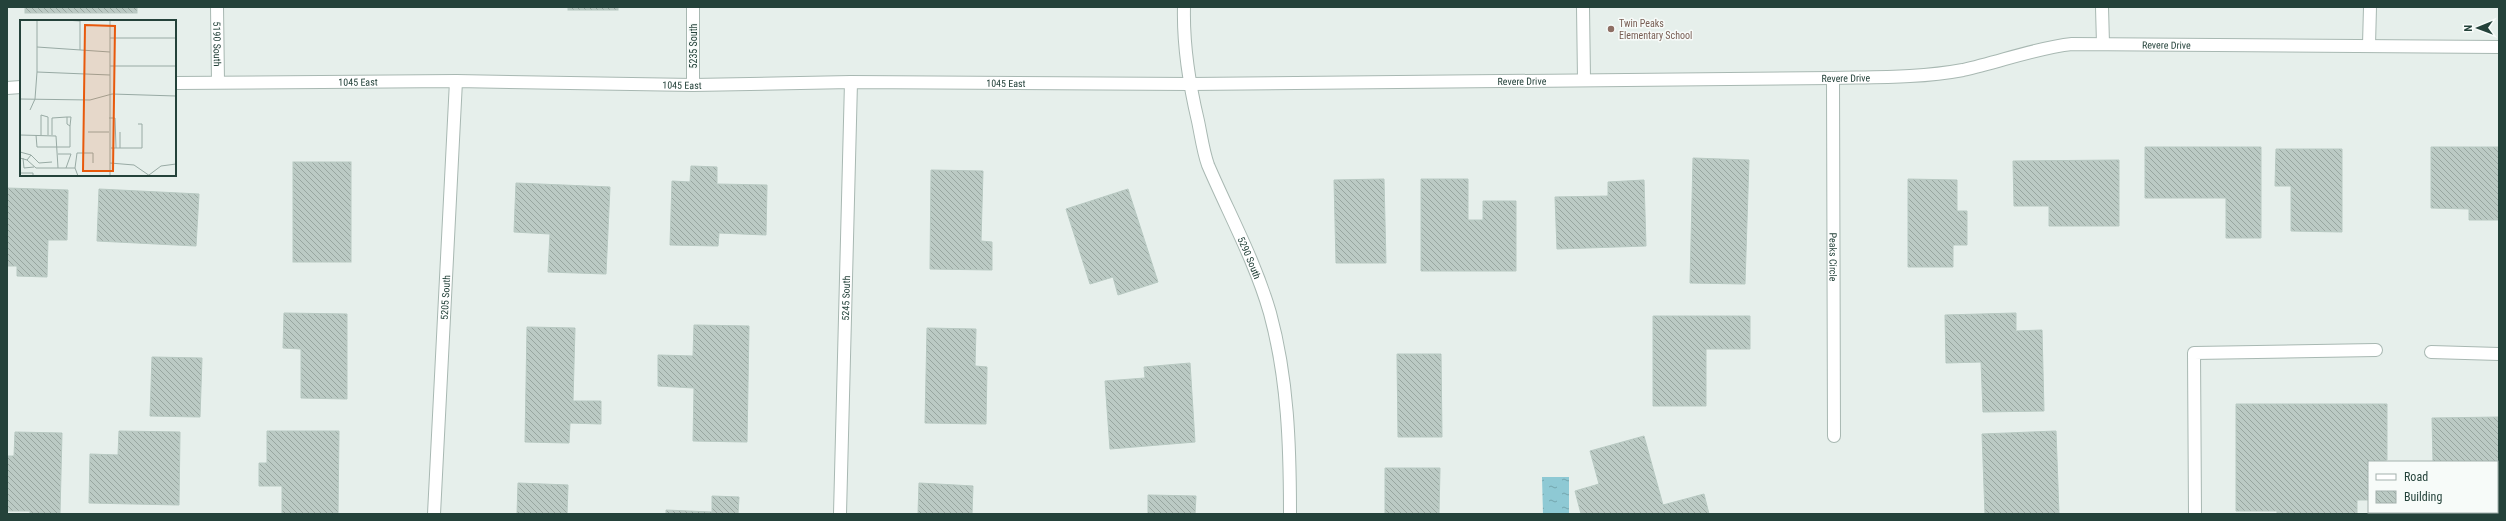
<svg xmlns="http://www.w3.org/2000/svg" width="2506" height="521" font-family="'Roboto Condensed',sans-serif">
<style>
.water{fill:url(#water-ripples)}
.building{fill:url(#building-back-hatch);stroke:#b8c9c2}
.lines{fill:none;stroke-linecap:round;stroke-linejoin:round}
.service-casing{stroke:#a8b8b2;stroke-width:14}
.minor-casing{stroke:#a8b8b2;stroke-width:14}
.service{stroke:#fff;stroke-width:12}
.minor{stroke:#fff;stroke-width:12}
.education-dot{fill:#8d6e63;stroke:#f7fbf9;stroke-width:1.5}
.labels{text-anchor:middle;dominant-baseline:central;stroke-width:3;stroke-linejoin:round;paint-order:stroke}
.education-label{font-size:10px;fill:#785e54;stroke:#f7fbf9;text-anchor:start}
.street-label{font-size:10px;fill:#24423a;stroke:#f7fbf9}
.inset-road{fill:none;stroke:#98aaa4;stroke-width:1}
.view{fill:#e8590c;fill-opacity:0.15;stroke:#e8590c;stroke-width:2}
.inset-edge{fill:none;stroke:#24423a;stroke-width:2}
</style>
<defs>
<pattern id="water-ripples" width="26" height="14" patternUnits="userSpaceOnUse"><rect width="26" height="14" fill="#8ec9d4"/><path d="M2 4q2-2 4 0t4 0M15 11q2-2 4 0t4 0" fill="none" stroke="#74a5ad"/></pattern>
<pattern id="building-back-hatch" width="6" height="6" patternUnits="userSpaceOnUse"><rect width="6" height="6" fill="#bbcac4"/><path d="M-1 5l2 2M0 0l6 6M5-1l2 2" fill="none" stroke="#98a6a0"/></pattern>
</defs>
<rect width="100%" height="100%" fill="#e6efeb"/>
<polygon class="water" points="1542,477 1569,477 1569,514 1543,514"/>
<g class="building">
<rect x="25" y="7" width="112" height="6"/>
<rect x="568" y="7" width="50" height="3"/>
<polygon points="2145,147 2261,147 2261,238 2226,238 2226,198 2145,198"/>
<polygon points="2431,147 2499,147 2499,220 2469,220 2469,209 2431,208"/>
<polygon points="2276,149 2342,149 2342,232 2291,231 2291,186 2275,186"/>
<polygon points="1693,158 1749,160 1745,284 1690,283"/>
<polygon points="2119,160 2119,226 2049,226 2049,206 2014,206 2013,161"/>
<rect x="293" y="162" width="58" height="100"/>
<polygon points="691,166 717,167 717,184 767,185 766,235 719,233 718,246 670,245 672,181 690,182"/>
<polygon points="931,170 983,171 981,241 992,242 992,270 930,269"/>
<polygon points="1384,179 1386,263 1336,263 1334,180"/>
<polygon points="1421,179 1468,179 1468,220 1483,220 1483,201 1516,201 1516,271 1421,271"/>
<polygon points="1908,179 1957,180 1957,211 1967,211 1967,245 1953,245 1953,267 1908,267"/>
<polygon points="1644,180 1646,246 1557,249 1555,197 1608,196 1608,182"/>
<polygon points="516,183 610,187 606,274 548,272 550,234 514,232"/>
<polygon points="7,188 68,190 67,240 48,240 47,277 17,276 17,266 7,266"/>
<polygon points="99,189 199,194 196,246 97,241"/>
<polygon points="1128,189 1158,282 1118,295 1113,277 1090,284 1066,209"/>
<polygon points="284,313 347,314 347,399 301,398 301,349 283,348"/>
<polygon points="2016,313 2016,331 2042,330 2044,411 1983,412 1981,362 1946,363 1945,315"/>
<polygon points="1653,316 1750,316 1750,349 1706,349 1706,406 1653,406"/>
<polygon points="694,325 749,326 747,442 693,441 694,388 658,386 658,355 693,356"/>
<polygon points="527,327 575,328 573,401 601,401 601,424 570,423 569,443 525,442"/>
<polygon points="927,328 976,329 975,366 987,367 986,424 925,423"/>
<polygon points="1397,354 1441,354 1442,437 1398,437"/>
<polygon points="152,357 202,358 200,417 150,416"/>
<polygon points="1190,363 1195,442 1110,449 1105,381 1145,378 1144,367"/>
<polygon points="2236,404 2387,404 2387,460 2369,462 2369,500 2357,500 2357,514 2277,514 2277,511 2236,511"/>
<polygon points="2499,417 2499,514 2417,514 2417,512 2497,512 2497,462 2433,462 2432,418"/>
<polygon points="119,431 180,432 179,505 89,503 90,454 118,455"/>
<polygon points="267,431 339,431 338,514 282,514 282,486 259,486 259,463 267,463"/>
<polygon points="2056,431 2059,514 1985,514 1982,434"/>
<polygon points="15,432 62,433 60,514 30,514 30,511 7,511 7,456 14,456"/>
<polygon points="1644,436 1663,505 1704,494 1709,514 1581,514 1575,491 1599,484 1590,451"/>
<polygon points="1385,468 1440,468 1439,514 1385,514"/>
<polygon points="518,483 568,485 567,514 517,514"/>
<polygon points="919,483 973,486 972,514 918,514"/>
<polygon points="1148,495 1196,496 1195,514 1148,514"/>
<polygon points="712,496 739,497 738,514 666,514 666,510 712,512"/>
</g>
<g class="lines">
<defs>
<g id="service">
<polyline points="1583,7 1584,79"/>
<polyline points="2102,7 2103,44"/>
<polyline points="2431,352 2499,354"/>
<polyline points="2195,514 2194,353 2376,350"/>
</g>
<g id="minor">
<path id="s1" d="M217 7 218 82"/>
<polyline points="693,7 693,85"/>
<path id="s2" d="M1184 7C1183 46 1189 83 1198 121 1201 135 1203 151 1208 165 1229 214 1255 261 1270 313 1288 379 1290 446 1290 514"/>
<polyline points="2369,45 2370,7"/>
<path id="s3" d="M1833 78 1834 436"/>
<path id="s4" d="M175 83 456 81 693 85 851 82 1190 84 1833 78C1876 77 1920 78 1963 70 2000 62 2035 48 2072 44L2499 47"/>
<polyline points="7,88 21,87"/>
<path id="s5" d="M434 514 456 81"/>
<path id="s6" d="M840 514 851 82"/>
</g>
</defs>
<use href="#service" class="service-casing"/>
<use href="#minor" class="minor-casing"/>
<use href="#service" class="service"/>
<use href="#minor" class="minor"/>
</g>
<circle class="education-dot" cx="1611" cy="29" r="4"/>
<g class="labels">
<g class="education-label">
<text x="1619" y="23">Twin Peaks<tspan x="1619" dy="12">Elementary School</tspan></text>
</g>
<g class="street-label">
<text stroke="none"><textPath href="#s1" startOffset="37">5190 South</textPath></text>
<text stroke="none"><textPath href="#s4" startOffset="1995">Revere Drive</textPath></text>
<text transform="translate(693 46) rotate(-90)">5235 South</text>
<text stroke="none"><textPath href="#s4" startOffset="1671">Revere Drive</textPath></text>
<text stroke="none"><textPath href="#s4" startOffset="1347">Revere Drive</textPath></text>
<text stroke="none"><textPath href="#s4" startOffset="183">1045 East</textPath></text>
<text stroke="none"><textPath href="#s4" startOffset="831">1045 East</textPath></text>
<text stroke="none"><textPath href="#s4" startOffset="507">1045 East</textPath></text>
<text stroke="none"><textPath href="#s3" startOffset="179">Peaks Circle</textPath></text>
<text stroke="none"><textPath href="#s2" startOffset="262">5290 South</textPath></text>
<text stroke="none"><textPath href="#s5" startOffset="217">5205 South</textPath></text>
<text stroke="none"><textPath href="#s6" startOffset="216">5245 South</textPath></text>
</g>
</g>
<g transform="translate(20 20)">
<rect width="156" height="156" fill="#e6efeb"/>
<path class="inset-road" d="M45 0 60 1M90 18H156M17 27 90 32M60 30V0M90 46H156M17 52 90 55M0 79 70 80 92 74 156 76M10 90 15 79 17 52V0M47 97H51L50 106M89 98H95L96 128M68 112H89M100 112V128M0 115 36 116 38 148M16 115 17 127H50V106L47 104V97L32 98V115M21 115V95L28 97V115M91 128H122V104H118M0 132 11 135 7 140M38 134H51L46 148M11 135 19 143 32 142M0 138 7 140 16 148H55M3 138 4 148 14 147M90 143 114 145 130 156M0 153H13V156M129 155 141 146 156 144M58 156 55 148 57 133H73V143M90 156V0"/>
<path class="view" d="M65 5 95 6 93 151H63Z"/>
<rect width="156" height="156" class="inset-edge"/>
</g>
<rect width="2506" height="521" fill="none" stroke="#24423a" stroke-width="16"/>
<rect x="2368" y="461" width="130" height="52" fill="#f7fbf9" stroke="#a3b1ad"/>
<rect x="2376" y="474" width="20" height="6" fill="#ffffff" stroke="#a3b1ad"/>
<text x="2404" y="481" font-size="12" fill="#24423a">Road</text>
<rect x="2376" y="491" width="20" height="12" fill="url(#building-back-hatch)" stroke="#a3b1ad"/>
<text x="2404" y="501" font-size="12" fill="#24423a">Building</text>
<g transform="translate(2478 28) rotate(269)" stroke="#f7fbf9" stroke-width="3" paint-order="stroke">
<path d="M0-3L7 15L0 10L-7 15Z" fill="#24423a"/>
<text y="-6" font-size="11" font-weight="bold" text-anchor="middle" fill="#24423a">N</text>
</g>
</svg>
